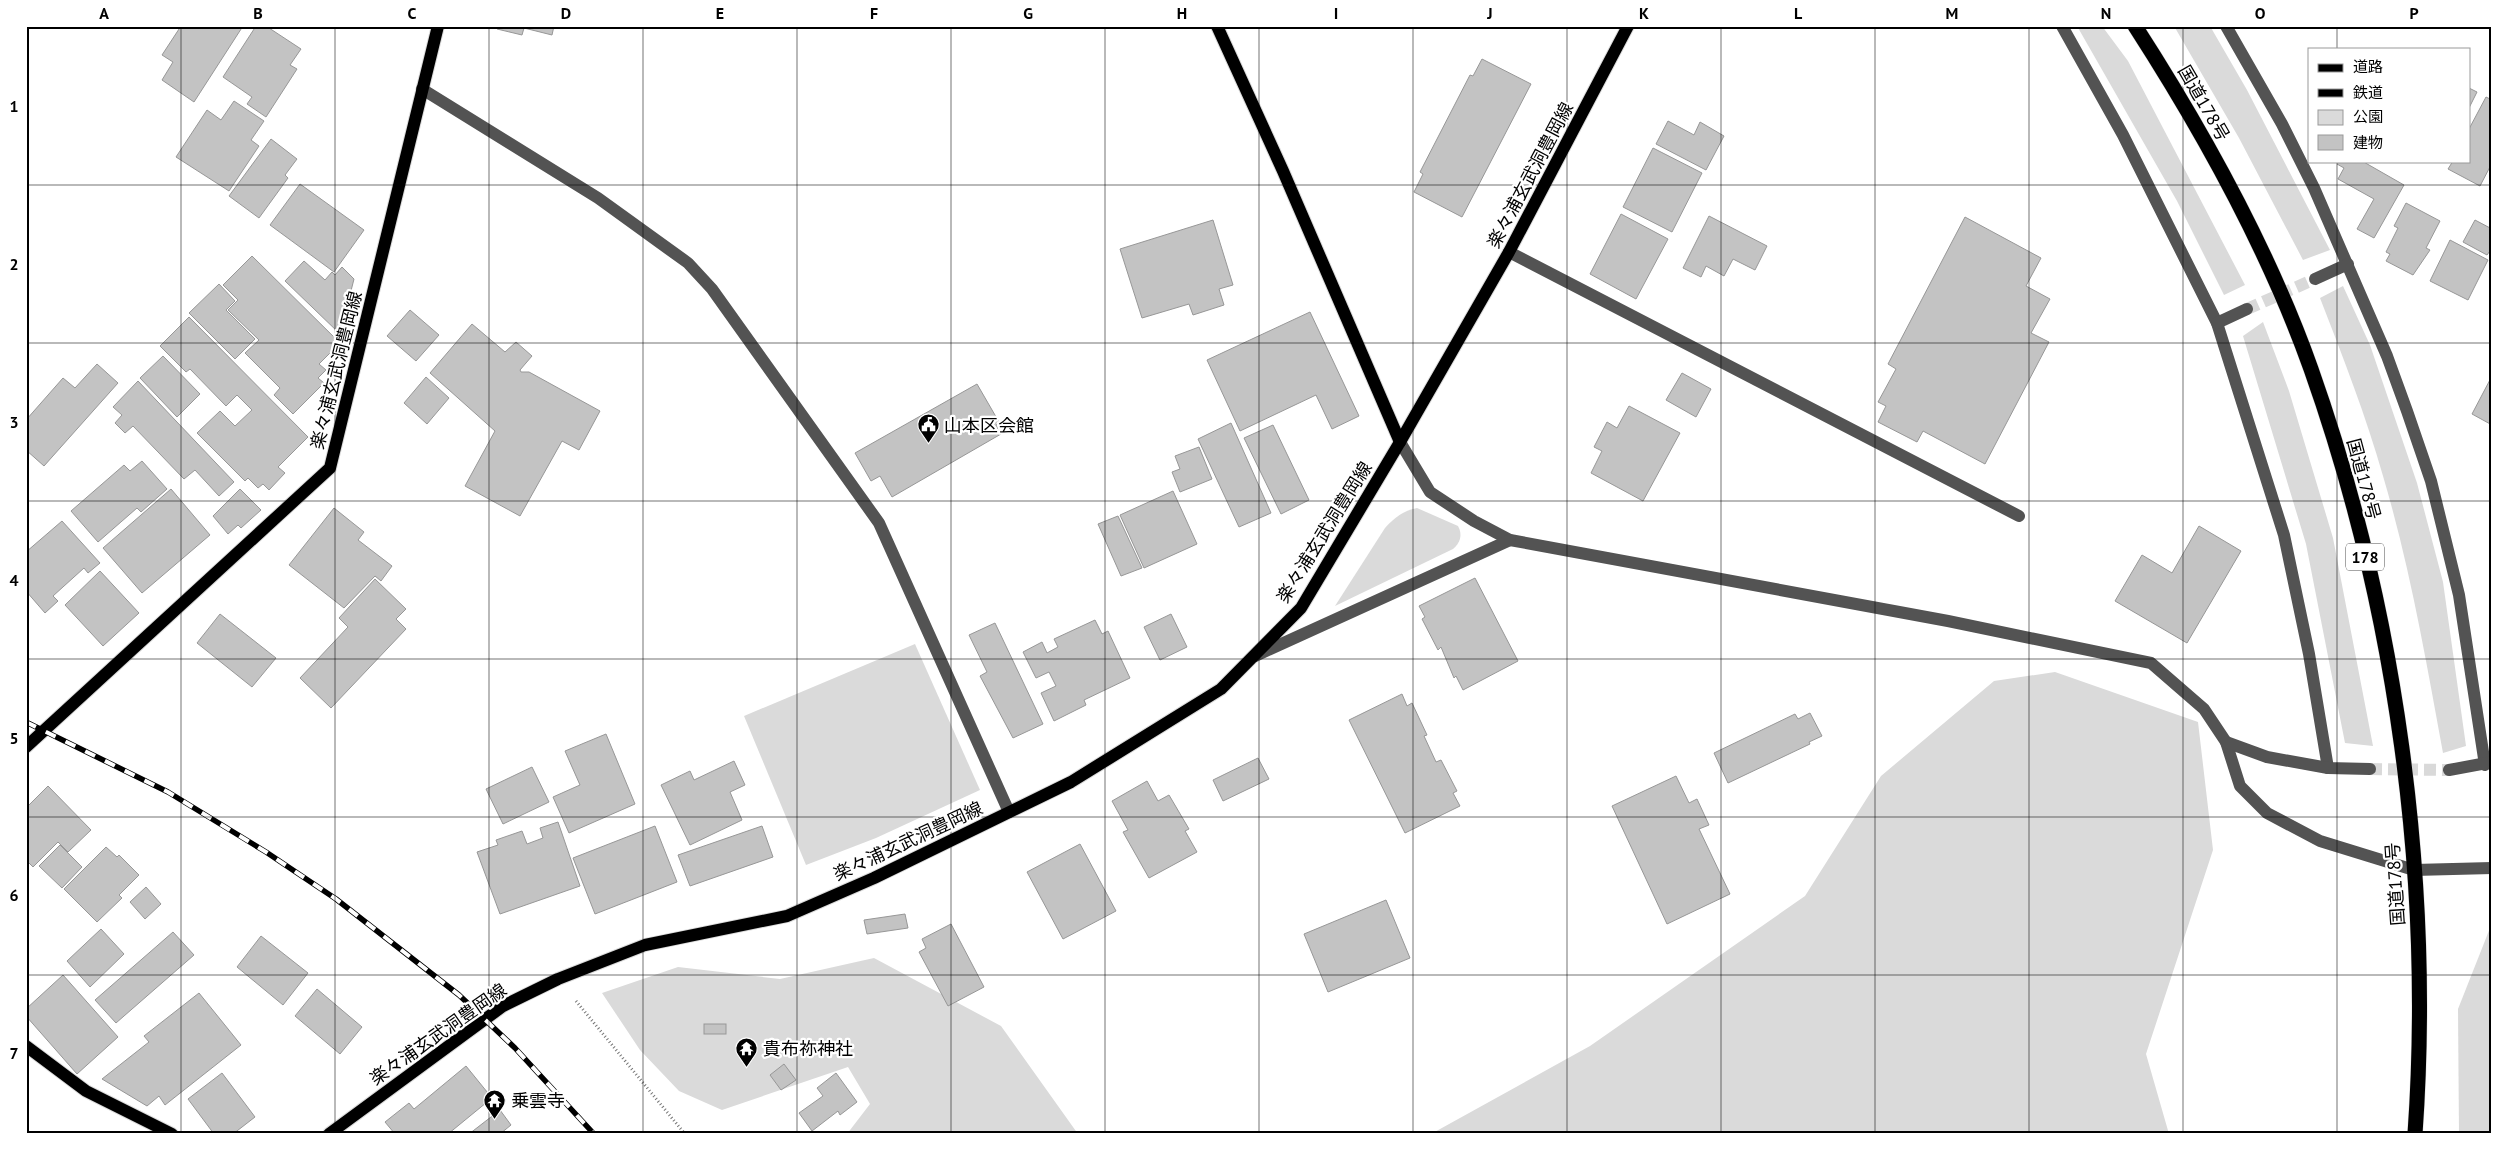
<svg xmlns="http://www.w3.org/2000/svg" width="2518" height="1160" font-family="'PT Sans','Noto Sans JP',sans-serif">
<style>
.green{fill:#dadada}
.building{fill:#c3c3c3;stroke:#979797}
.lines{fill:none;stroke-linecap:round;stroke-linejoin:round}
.minor-tunnel{stroke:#d9d9d9;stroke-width:12;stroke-dasharray:12 6;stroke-linecap:butt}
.major-casing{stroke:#dbdbdb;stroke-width:14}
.highway-casing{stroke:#dbdbdb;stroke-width:16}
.path{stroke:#757575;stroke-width:3;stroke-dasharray:1 2.5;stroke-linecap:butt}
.minor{stroke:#535353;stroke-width:12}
.major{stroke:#000;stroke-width:12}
.highway{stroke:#000;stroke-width:15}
.rail-casing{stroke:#000;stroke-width:5.5}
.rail{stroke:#fff;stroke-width:4;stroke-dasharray:11;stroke-linecap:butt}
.grid{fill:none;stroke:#000;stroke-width:1;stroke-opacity:0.55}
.labels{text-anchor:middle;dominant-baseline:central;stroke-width:4.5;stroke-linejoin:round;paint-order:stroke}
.shield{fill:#fff;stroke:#4c4c4c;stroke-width:1}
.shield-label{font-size:16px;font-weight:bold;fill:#000}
.street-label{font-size:18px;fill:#000;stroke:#fff}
.poi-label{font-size:18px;fill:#000;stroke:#fff;text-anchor:start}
.neatline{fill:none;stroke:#000;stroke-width:2}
.grid-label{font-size:16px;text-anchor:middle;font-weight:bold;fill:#000}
</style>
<rect width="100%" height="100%" fill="#fff"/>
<g class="green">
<polygon points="2077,26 2102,26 2128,61 2245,285 2224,295 2177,201"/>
<polygon points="2174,26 2210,26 2247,90 2330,250 2303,260 2239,138"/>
<path d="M2343 286 2370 345 2417 483 2443 582 2466 746 2443 753C2426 660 2410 567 2383 476 2366 416 2343 357 2320 298Z"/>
<polygon points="2263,322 2289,391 2333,538 2373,746 2345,743 2306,544 2243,336"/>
<path d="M1417 508 1458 526C1463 535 1460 543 1453 549L1335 606 1385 528C1395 517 1403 511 1417 508Z"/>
<polygon points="915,644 980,790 876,838 806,865 744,716"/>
<polygon points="2055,672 2198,722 2213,850 2146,1054 2169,1134 1431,1134 1590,1046 1805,896 1881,776 1994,681"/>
<polygon points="2492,923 2492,1134 2459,1134 2458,1009"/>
<polygon points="874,958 1001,1026 1078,1134 847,1134 870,1104 848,1067 722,1110 679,1091 640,1050 602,993 678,967 780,979"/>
</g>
<g class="building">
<polygon points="181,26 243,26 194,102 162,80 173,62 162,55"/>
<polygon points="256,26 266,26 301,49 290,65 297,69 266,117 247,104 252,97 223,77"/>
<polygon points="498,26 554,26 552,35 524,28 522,35 497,29"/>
<polygon points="1482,59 1531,84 1462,217 1414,192 1423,174 1420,172 1470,75 1473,76"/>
<polygon points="2469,88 2477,92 2469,108"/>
<polygon points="2486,97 2490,99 2492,97 2492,163 2480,186 2448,169 2453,161 2469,161 2469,129"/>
<polygon points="234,101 264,121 251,140 259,146 229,191 176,157 207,110 221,120"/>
<polygon points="1668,121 1694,135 1700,122 1724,136 1706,170 1656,144"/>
<polygon points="271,139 297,159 285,175 288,178 259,218 229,196"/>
<polygon points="1653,148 1702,173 1672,232 1623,207"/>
<polygon points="2339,161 2362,161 2404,185 2374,238 2357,229 2374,199 2338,179 2344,168 2337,164"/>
<polygon points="300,184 364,230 334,272 270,225"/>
<polygon points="2406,203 2440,221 2426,248 2430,250 2413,275 2386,261 2390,254 2386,252 2398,228 2394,226"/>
<polygon points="1621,214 1668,239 1636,299 1590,274"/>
<polygon points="1709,216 1767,246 1755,270 1733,259 1724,276 1706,266 1701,277 1683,268"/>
<polygon points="1965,217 2041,258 2026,286 2050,299 2031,333 2049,342 1985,464 1923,431 1917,442 1878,422 1886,406 1878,402 1896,369 1888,364"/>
<polygon points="1213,220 1233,285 1219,289 1224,305 1193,315 1189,304 1142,318 1120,249"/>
<polygon points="2475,220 2492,229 2492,248 2487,255 2463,242"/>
<polygon points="2450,240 2488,260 2468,300 2430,281"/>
<polygon points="252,256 340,343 319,364 326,370 318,378 324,383 293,414 274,395 280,388 245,353 259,340 228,310 238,300 223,285"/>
<polygon points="304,261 325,280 332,272 335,275 342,267 354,279 340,334 285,281"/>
<polygon points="219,284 235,301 226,310 255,339 235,359 189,313"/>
<polygon points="410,310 439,335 416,361 387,336"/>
<polygon points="1310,312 1359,416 1332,429 1316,395 1240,431 1207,360"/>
<polygon points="189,317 308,437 278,467 285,473 269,490 263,484 258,488 248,478 245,481 197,433 220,411 235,426 252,410 237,395 226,406 190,369 186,372 160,346"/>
<polygon points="472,324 505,352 516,342 532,356 520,370 521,372 529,372 600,411 579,450 562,441 520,516 465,486 495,431 430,373"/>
<polygon points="163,356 200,394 177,417 140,378"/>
<polygon points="97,364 118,383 44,466 26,450 26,420 63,378 75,388"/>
<polygon points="1682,373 1711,389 1696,417 1666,400"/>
<polygon points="2492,376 2492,425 2472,414"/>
<polygon points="426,377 449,398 427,424 404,403"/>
<polygon points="138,381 234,482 219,496 195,470 184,479 133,426 125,433 115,423 122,415 113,407"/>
<polygon points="977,384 999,422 996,425 1001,434 892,497 880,476 871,481 855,453"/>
<polygon points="1629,406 1680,433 1643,501 1591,473 1602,451 1594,447 1607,422 1617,428"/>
<polygon points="1231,423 1271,513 1239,527 1198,439"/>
<polygon points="1273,425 1309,500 1281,514 1244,438"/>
<polygon points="1199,447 1212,479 1180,492 1172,472 1180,469 1175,456"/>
<polygon points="142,461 167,489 141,512 137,508 98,542 71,511 124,465 130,471"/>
<polygon points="171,489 210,535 142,593 103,548"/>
<polygon points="240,489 261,510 241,528 238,525 228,534 213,516"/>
<polygon points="1173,491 1197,544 1144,568 1120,515"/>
<polygon points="334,508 364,532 358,540 392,566 381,581 375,576 344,608 289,565"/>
<polygon points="1118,516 1142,568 1121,576 1098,524"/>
<polygon points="62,521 100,563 88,573 84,568 53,596 58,601 45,613 26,591 26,552"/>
<polygon points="2199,526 2241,551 2187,643 2115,601 2142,555 2172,573"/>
<polygon points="100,571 139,613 103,646 65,605"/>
<polygon points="1475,578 1518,661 1463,690 1456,676 1454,678 1441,647 1438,650 1422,619 1425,617 1419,606"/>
<polygon points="375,579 406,609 396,619 406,629 331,708 300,678 348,627 339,618"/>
<polygon points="220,614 276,658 252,687 197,643"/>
<polygon points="1171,614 1187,647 1160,660 1144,627"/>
<polygon points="1095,620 1102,634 1108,631 1130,678 1084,700 1086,705 1054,721 1041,693 1056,686 1049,672 1036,678 1023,652 1042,642 1047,653 1058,647 1054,639"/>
<polygon points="995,623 1043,724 1013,738 980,676 987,672 969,635"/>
<polygon points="1402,694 1407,706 1412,703 1427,735 1424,736 1436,762 1441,760 1457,791 1453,793 1460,806 1405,833 1349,720"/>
<polygon points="1810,713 1822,736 1809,742 1810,744 1728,783 1714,753 1795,714 1798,719"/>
<polygon points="606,734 635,804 569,833 553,797 580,785 565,751"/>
<polygon points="1258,758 1269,779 1223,801 1213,780"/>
<polygon points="734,761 745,785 730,792 742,820 690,845 661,785 690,771 694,780"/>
<polygon points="532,767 549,802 503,824 486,789"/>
<polygon points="1676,776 1689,803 1697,799 1709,825 1699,829 1730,894 1667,924 1612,806"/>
<polygon points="1147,781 1158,801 1169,795 1189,829 1185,831 1197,852 1149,878 1123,832 1128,830 1112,801"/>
<polygon points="48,786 91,830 68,852 58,842 33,867 26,860 26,808"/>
<polygon points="558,822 580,886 500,914 477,852 498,845 496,840 522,831 527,844 543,838 540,828"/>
<polygon points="655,826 677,882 595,914 573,858"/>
<polygon points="762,826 773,857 690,886 678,855"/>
<polygon points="1080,844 1116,911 1063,939 1027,872"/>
<polygon points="60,845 82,867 62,888 39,866"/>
<polygon points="106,847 117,857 119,855 139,875 119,895 122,898 97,922 64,889"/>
<polygon points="146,887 161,904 145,919 130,902"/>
<polygon points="1386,900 1410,958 1328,992 1304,934"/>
<polygon points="905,914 908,928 867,934 864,920"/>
<polygon points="951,924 984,987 948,1006 919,952 926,948 922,939"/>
<polygon points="101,929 124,954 90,987 67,961"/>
<polygon points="173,932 194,955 116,1023 95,1000"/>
<polygon points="261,936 308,973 283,1005 237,967"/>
<polygon points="63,975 118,1037 77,1074 26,1016 26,1009"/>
<polygon points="317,989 362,1027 340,1054 295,1016"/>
<polygon points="199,993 241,1045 165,1105 159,1096 147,1106 102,1079 149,1042 144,1036"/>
<rect x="704" y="1024" width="22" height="10"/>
<polygon points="784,1064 796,1080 781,1090 770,1075"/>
<polygon points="466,1066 492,1098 448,1134 395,1134 385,1122 409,1103 414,1109"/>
<polygon points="222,1073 255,1117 233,1134 214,1134 188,1099"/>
<polygon points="836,1073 857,1102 840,1115 838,1111 812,1131 799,1113 823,1096 817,1088"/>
<polygon points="500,1110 511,1125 500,1134 469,1134"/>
</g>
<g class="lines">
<g class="minor-tunnel">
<polyline points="2247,309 2315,279"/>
<polyline points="2370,769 2449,770"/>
</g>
<defs>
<g id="major">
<polyline points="1217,26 1283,171 1400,442"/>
<polyline points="26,747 330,468 438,26"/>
<polyline points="26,1046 86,1091 172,1134"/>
<polyline points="329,1134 503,1006 558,979 645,945 787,916 874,878 1071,782 1221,689 1301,608 1400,442 1509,252 1628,26"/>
</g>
<path id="highway" d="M2135 26C2204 133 2268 248 2311 369 2396 609 2433 879 2415 1134"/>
</defs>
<use href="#major" class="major-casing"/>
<use href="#highway" class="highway-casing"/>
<polyline class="path" points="576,1001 685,1134"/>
<g class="minor">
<polyline points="2062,26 2123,135 2217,323 2284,535 2309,654 2328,768"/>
<polyline points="2226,26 2282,124 2314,188 2387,356 2407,411 2431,481 2459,595 2485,765"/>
<polyline points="422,89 598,198 688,263 712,289 879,523 1009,812"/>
<polyline points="1509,252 2019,516"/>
<polyline points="2315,279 2348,264"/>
<polyline points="2217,323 2247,309"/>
<polyline points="1400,442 1430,492 1474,521 1510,540 1948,621 2151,663 2204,709 2226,742 2240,786 2267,813 2320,841 2414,870 2492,868"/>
<polyline points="1255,656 1510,540"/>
<polyline points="2226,742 2267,757 2328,768 2370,769"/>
<polyline points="2449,770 2492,762"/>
</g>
<use href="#major" class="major"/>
<use href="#highway" class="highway"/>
<defs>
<polyline id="rail" points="26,722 168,792 266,852 336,899 459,995 515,1048 594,1134"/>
</defs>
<use href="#rail" class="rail-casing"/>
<use href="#rail" class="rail"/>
</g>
<path class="grid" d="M181 26V1134M335 26V1134M489 26V1134M643 26V1134M797 26V1134M951 26V1134M1105 26V1134M1259 26V1134M1413 26V1134M1567 26V1134M1721 26V1134M1875 26V1134M2029 26V1134M2183 26V1134M2337 26V49M2337 161V1134M26 185H2492M26 343H2492M26 501H2492M26 659H2492M26 817H2492M26 975H2492"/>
<defs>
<symbol id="civic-pin" viewBox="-11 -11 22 30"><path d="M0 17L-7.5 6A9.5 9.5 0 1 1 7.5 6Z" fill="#000" stroke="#fff"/><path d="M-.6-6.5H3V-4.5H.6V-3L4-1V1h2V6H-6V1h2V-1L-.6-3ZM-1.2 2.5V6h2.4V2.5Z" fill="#fff"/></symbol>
<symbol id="temple-pin" viewBox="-11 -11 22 30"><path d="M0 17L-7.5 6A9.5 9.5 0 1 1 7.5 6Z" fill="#000" stroke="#fff"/><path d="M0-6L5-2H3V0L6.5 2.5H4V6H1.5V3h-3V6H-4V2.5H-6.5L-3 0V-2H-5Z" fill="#fff"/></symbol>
</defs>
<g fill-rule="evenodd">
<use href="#civic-pin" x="916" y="412" width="25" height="34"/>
<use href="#temple-pin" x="734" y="1036" width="25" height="34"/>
<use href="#temple-pin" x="482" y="1088" width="25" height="34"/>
</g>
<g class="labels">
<rect class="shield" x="2346" y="543.5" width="38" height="27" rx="4"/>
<g class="shield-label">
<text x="2365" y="557">178</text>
</g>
<g class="street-label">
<text transform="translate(2204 103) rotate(60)">国道178号</text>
<text transform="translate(1530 175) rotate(-62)">楽々浦玄武洞豊岡線</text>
<text transform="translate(336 370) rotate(-76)">楽々浦玄武洞豊岡線</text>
<text transform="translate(2364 479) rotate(75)">国道178号</text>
<text transform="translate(1324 532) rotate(-58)">楽々浦玄武洞豊岡線</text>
<text transform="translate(908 841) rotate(-25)">楽々浦玄武洞豊岡線</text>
<text transform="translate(2395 884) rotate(-94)">国道178号</text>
<text transform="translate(438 1034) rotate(-35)">楽々浦玄武洞豊岡線</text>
</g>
<g class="poi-label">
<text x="944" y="425">山本区会館</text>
<text x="763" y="1048">貴布祢神社</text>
<text x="511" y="1100">乗雲寺</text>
</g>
</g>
<rect width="2518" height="1160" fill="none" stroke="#ffffff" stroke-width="55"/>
<rect x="2308" y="48" width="162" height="115" fill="#ffffff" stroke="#999999"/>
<rect x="2318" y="64" width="25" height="8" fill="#000000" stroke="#999999"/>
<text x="2353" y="72" font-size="15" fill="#000000">道路</text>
<rect x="2318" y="89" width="25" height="8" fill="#000000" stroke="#999999"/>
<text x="2353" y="98" font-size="15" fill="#000000">鉄道</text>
<rect x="2318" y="110" width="25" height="15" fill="#dadada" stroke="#999999"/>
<text x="2353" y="122" font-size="15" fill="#000000">公園</text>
<rect x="2318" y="135" width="25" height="15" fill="#c3c3c3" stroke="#999999"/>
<text x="2353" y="148" font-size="15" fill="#000000">建物</text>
<rect x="28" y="28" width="2462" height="1104" class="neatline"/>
<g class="grid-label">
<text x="104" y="19">A</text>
<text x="258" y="19">B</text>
<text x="412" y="19">C</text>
<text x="566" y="19">D</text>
<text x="720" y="19">E</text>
<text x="874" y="19">F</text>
<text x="1028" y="19">G</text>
<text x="1182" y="19">H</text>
<text x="1336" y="19">I</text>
<text x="1490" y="19">J</text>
<text x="1644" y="19">K</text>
<text x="1798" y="19">L</text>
<text x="1952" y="19">M</text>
<text x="2106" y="19">N</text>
<text x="2260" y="19">O</text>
<text x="2414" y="19">P</text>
<text x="14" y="112">1</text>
<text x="14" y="270">2</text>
<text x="14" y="428">3</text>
<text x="14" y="586">4</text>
<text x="14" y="744">5</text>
<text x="14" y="901">6</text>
<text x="14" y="1059">7</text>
</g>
</svg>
